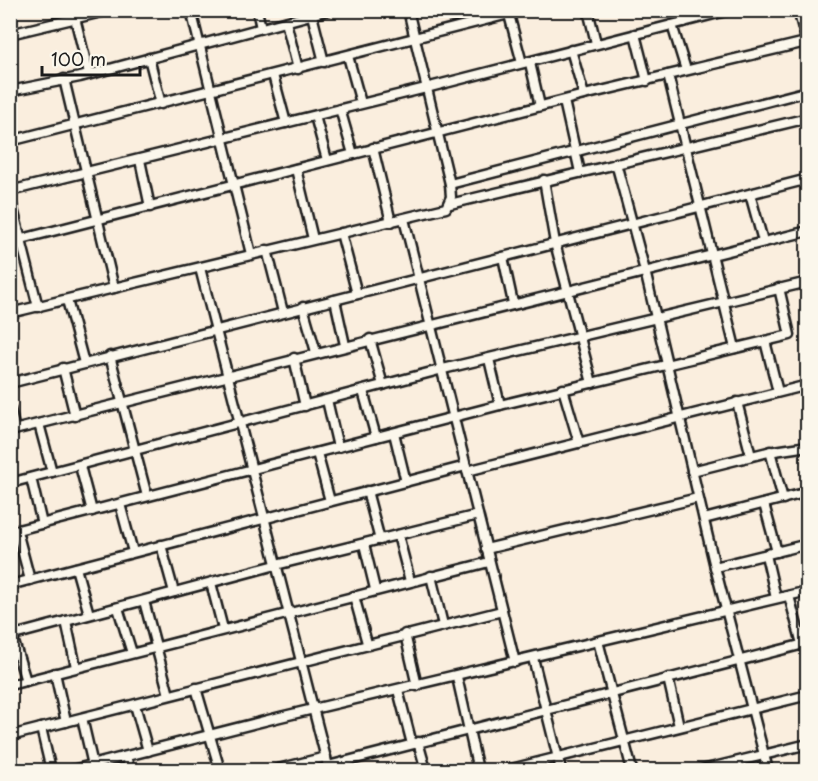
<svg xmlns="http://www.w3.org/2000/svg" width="818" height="781" font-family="'Playpen Sans',sans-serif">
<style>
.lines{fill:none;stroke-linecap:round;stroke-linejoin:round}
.minor-casing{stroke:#1c1c1c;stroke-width:13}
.minor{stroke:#fbf7ec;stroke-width:8}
</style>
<rect width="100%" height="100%" fill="#faeede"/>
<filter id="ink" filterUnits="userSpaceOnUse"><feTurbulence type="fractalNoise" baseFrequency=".0167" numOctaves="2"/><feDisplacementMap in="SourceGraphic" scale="12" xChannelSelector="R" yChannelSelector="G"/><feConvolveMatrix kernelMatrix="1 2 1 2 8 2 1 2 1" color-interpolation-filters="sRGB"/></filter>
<g filter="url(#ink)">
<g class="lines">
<defs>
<g id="minor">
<polyline points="191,10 251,254"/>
<polyline points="257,10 261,28"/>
<polyline points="588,10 596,43"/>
<polyline points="681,10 684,22"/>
<polyline points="798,10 808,47"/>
<polyline points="508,11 522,63"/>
<polyline points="312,15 324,62"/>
<polyline points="75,18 89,74"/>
<polyline points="286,22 298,69"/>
<polyline points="672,25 686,70"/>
<polyline points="10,34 110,10"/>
<polyline points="635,34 647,81"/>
<polyline points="571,50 584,95"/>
<polyline points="348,56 361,103"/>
<polyline points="149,58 161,104"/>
<polyline points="530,63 540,106"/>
<polyline points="273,75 286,123"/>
<polyline points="668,75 735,348"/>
<polyline points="64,79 114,288"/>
<polyline points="10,91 80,77 329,10"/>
<polyline points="564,101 580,172"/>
<polyline points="340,109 353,154"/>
<polyline points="315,116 327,160"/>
<polyline points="10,141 524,10"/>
<polyline points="373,148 391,222"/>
<polyline points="140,160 150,207"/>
<polyline points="616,163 645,271 715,567 768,770"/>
<polyline points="296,169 313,239"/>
<polyline points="544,180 555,243 592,383"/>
<polyline points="450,184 808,91"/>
<polyline points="10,191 426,88 730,10"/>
<polyline points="750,194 763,241"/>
<polyline points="10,197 38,307"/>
<polyline points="450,204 808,118"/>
<polyline points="404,219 515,662"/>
<polyline points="341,233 357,294"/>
<polyline points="10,242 584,95 806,42"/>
<polyline points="267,250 283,312"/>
<polyline points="503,257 513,303"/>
<polyline points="200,268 329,770"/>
<polyline points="67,300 84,363"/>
<polyline points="335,300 345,345"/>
<polyline points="303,307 316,352"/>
<polyline points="10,313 446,208 451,197 450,184 408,10"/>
<polyline points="370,339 383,385"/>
<polyline points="765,341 778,392"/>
<polyline points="110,356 147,496"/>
<polyline points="294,358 305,406"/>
<polyline points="489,359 500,405"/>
<polyline points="63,368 75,416"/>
<polyline points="10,383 808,179"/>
<polyline points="563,389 579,443"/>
<polyline points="363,391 376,437"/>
<polyline points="327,400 338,447"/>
<polyline points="737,402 751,456"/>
<polyline points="10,409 15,430"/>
<polyline points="39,424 52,472"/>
<polyline points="10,431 808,231"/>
<polyline points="394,433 406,482"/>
<polyline points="770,451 783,499"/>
<polyline points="317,453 330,501"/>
<polyline points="80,466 92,511"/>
<polyline points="467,471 808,385"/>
<polyline points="692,471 768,452 808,446"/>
<polyline points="31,478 42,524"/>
<polyline points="10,483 443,369 808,282"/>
<polyline points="367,491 380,540"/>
<polyline points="120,504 133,552"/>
<polyline points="764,504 777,552"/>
<polyline points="704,519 808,492"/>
<polyline points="17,531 30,580"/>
<polyline points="10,532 500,405 790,335 779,288"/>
<polyline points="398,535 410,581"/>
<polyline points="364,544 375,589"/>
<polyline points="161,545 174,592"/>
<polyline points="486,549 698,498"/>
<polyline points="766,555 776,598"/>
<polyline points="715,567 808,544"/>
<polyline points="76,568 89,614"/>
<polyline points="431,576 443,625"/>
<polyline points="211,583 223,629"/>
<polyline points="10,585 466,466"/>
<polyline points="354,596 367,643"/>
<polyline points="789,596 802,644"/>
<polyline points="144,601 169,695"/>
<polyline points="118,608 132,653"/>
<polyline points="66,621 76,667"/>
<polyline points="10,629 26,681"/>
<polyline points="405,634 417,686"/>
<polyline points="10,636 276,565 478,515"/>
<polyline points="598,641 632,770"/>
<polyline points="533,658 561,770"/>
<polyline points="55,673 66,722"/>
<polyline points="457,677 478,770"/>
<polyline points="668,678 679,726"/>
<polyline points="10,685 489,562"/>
<polyline points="196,688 220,770"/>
<polyline points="398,690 412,744"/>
<polyline points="135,705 148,751"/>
<polyline points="82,718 93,765"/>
<polyline points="41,728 51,770"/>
<polyline points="10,736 502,611"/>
<polyline points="418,742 426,770"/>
<polyline points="126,757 130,770"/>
<polyline points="328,766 808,643"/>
<polyline points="72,770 280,717 808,591"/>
<polyline points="274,770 326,757"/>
<polyline points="507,770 808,695"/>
<polyline points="702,770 808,744"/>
</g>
</defs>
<use href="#minor" class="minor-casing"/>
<use href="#minor" class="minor"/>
</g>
</g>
<rect width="818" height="781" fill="none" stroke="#fbf7ec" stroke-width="36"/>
<rect x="18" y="18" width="782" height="745" fill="none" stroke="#1c1c1c" stroke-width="2" filter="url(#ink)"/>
<path d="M42 66v9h98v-9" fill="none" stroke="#1c1c1c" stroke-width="3"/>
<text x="51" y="66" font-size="18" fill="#1c1c1c" stroke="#fbf7ec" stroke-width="4.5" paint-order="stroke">100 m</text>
</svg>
